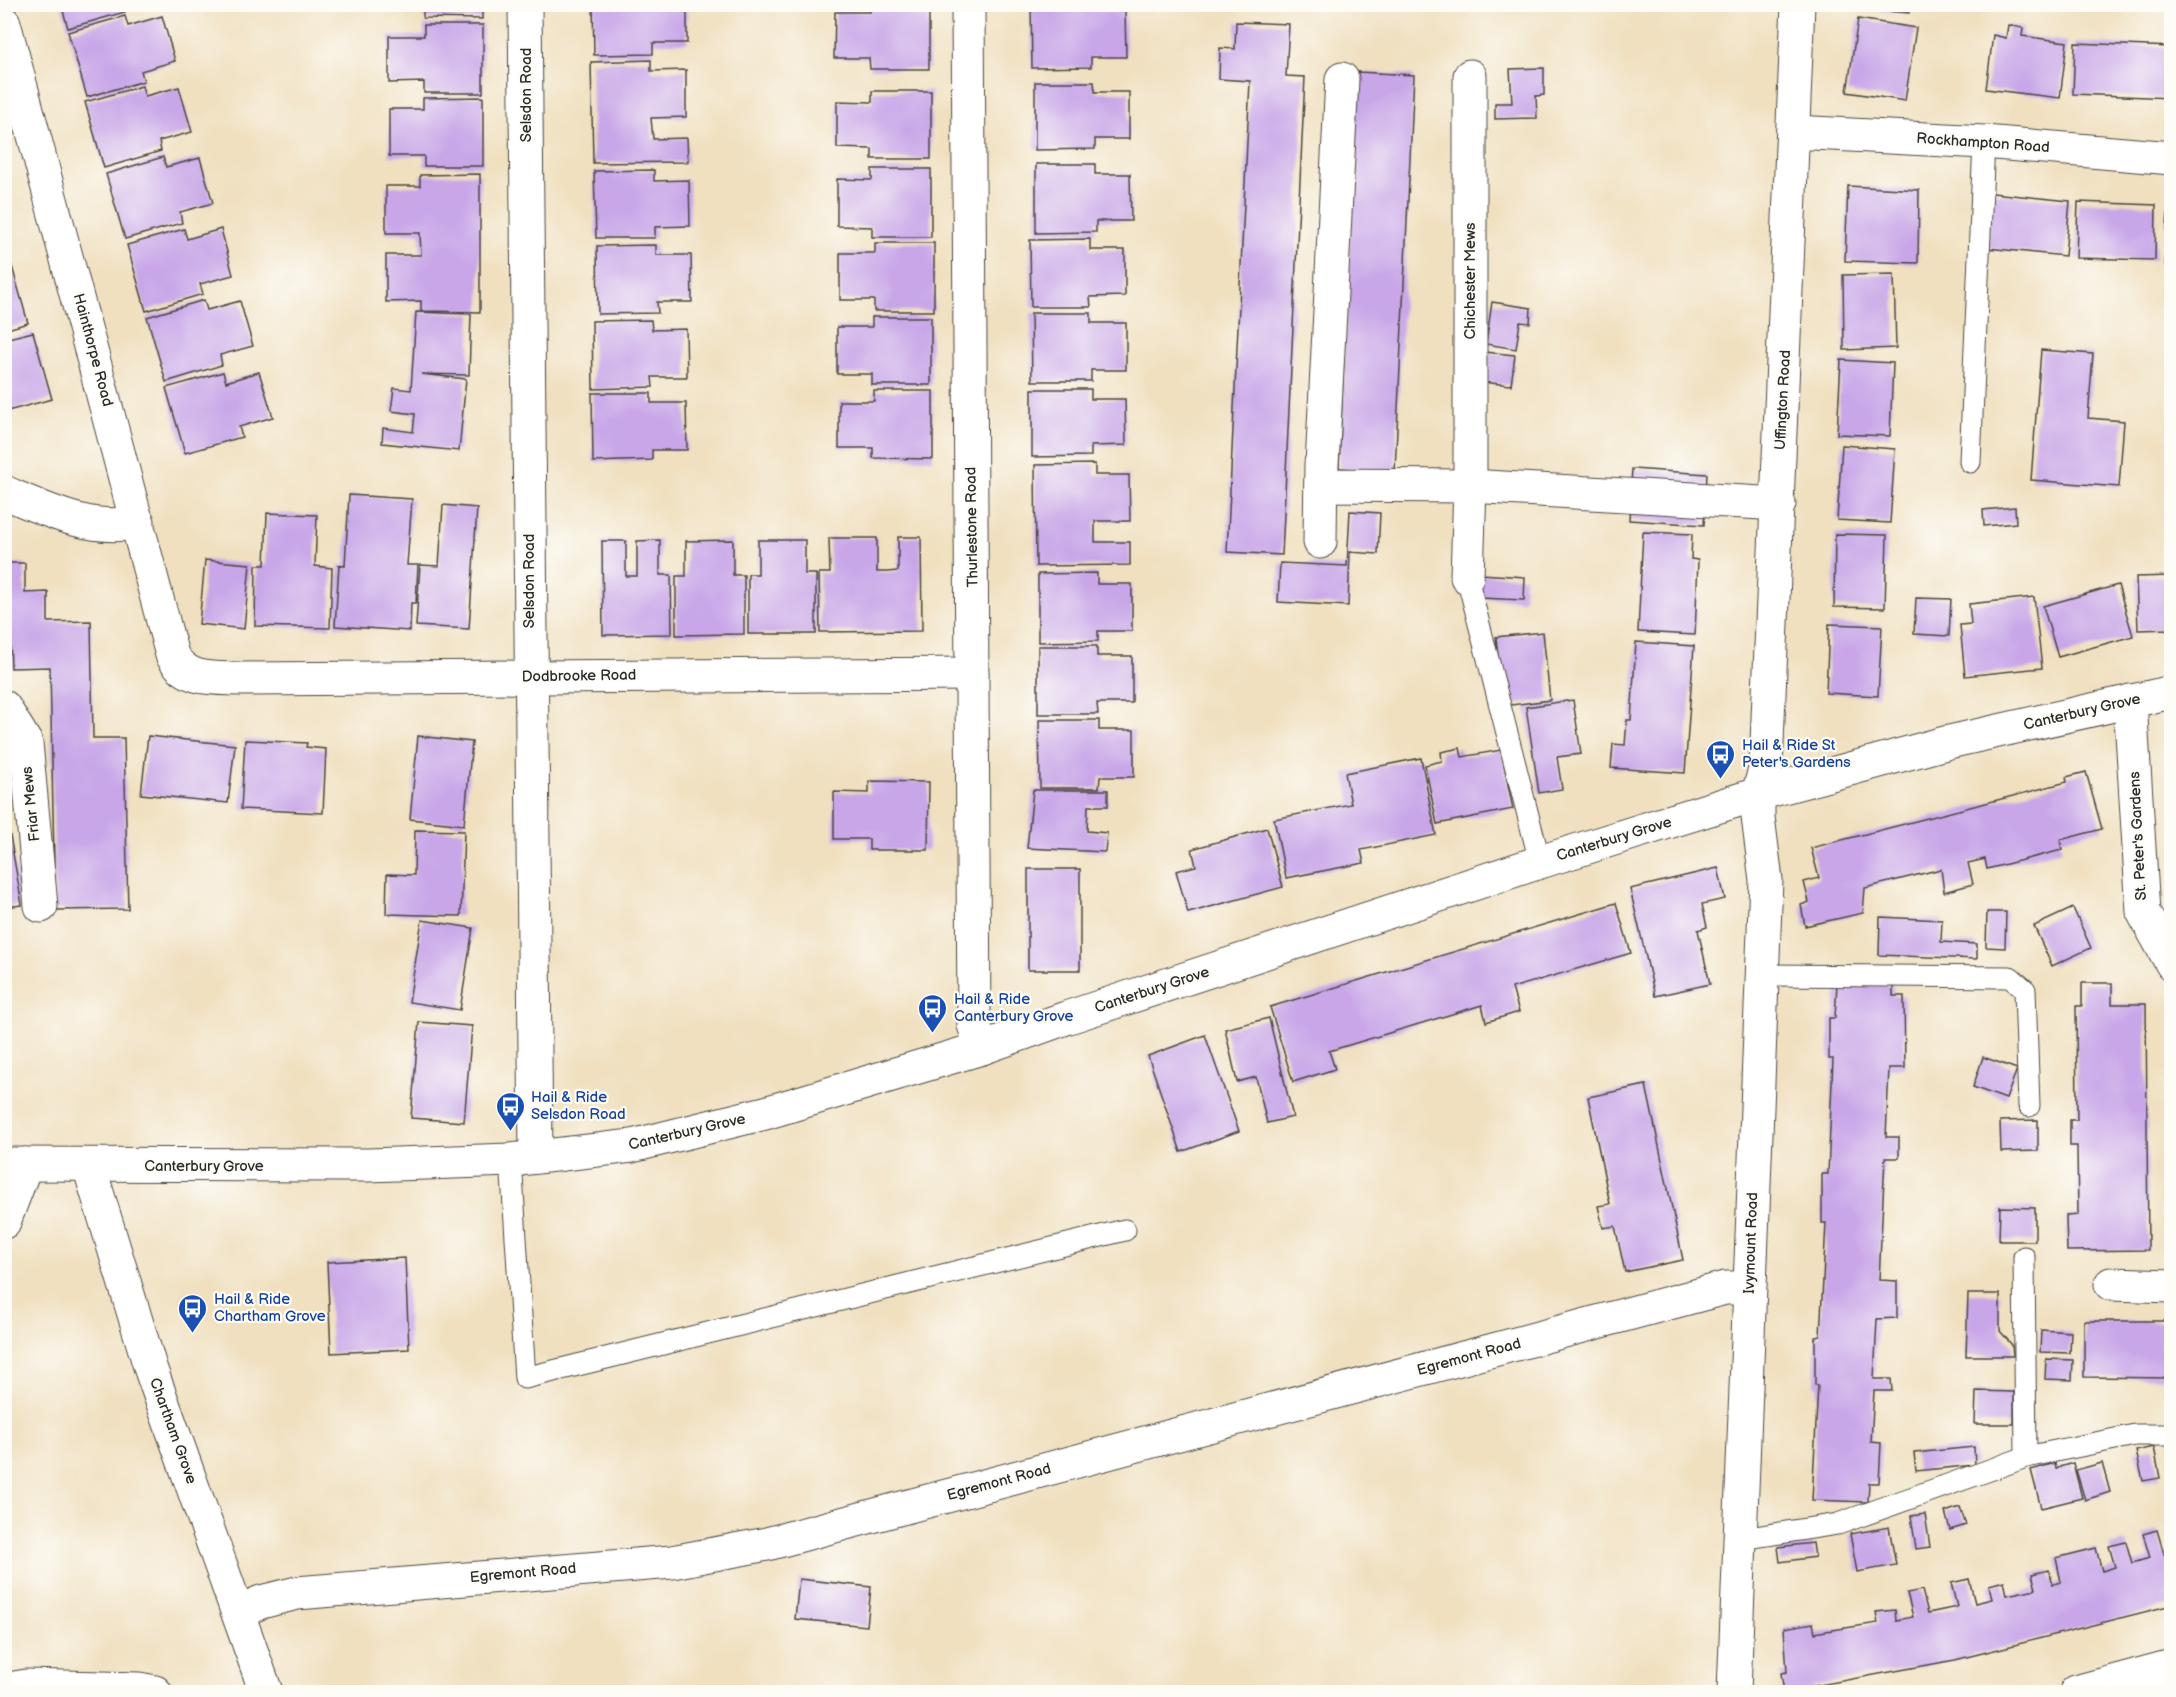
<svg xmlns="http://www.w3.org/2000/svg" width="2176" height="1697" font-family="'Balsamiq Sans',sans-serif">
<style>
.building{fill:#c8a6e8}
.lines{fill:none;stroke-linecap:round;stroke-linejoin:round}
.lane-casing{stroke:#494641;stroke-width:23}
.street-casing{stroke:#494641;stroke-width:35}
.lane{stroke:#fff;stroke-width:21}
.street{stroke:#fff;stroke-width:33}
.labels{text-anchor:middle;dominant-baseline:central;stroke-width:4.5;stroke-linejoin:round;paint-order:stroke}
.street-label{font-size:15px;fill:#2b2b2b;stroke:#fdfcf7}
.transit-label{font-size:15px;fill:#164399;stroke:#fdfcf7;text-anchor:start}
</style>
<rect width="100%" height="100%" fill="#fdfcf7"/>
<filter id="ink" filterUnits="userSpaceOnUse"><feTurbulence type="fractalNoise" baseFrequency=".0167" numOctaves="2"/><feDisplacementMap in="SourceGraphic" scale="12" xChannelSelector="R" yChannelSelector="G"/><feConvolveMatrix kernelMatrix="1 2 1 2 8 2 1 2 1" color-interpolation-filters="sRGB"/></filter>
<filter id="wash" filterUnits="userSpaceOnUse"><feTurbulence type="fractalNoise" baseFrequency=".008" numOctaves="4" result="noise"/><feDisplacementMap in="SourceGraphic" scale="24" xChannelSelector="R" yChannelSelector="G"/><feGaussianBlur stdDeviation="1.35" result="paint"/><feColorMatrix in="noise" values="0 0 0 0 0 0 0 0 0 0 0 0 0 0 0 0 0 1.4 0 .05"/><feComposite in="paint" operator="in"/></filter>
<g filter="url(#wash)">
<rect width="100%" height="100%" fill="#f0e0c0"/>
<g id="blocks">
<g class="building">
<polygon points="61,4 123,4 125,12 68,28"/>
<polygon points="388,4 482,4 482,19 423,18 423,8 388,8"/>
<polygon points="593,4 687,4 687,43 653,43 653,54 594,55"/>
<polygon points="870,4 929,4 929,69 870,69 869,58 834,58 835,12 870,12"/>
<polygon points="1031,4 1091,4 1091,10 1125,10 1126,57 1091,57 1091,67 1032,68"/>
<polygon points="1854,4 1909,4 1909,13 1854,8"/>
<polygon points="125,16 128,26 162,16 175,61 141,71 144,81 87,97 68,32"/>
<polygon points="1858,19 1916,28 1905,101 1847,92"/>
<polygon points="1236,22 1289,24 1286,76 1305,77 1282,555 1227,552 1250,81 1219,79 1220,48 1235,49"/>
<polygon points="424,25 483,25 483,93 424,93 424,82 389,83 389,36 424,36"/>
<polygon points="2008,25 2023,28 2022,36 2067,42 2060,98 1986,89 1993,35 2006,38"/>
<polygon points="2075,43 2172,47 2172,98 2073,94"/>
<polygon points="651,60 651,71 686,70 686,117 651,118 653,139 687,138 688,162 593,163 591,62"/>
<polygon points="1544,68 1544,95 1536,96 1537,118 1495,119 1495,103 1512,103 1510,69"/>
<polygon points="1357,72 1414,75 1395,471 1339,468"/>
<polygon points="1035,82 1094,82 1095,92 1129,92 1129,139 1095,139 1095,149 1035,150"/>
<polygon points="142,86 145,96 179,87 192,132 159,141 161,151 104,168 85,102"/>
<polygon points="872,91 931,91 931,159 872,159 872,149 837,148 837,101 872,102"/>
<polygon points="483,97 483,166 424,166 424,156 389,156 389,109 423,109 423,98"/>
<polygon points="163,157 166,167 200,158 213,203 180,212 182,223 125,239 106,174"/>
<polygon points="1036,164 1095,164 1095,174 1130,174 1131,221 1096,221 1096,232 1036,233"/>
<polygon points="872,169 931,169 931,237 872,237 872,227 837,226 837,179 872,180"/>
<polygon points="654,170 654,181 689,180 690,226 655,227 655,238 596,238 594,171"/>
<polygon points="480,174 480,312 421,311 421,301 386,302 386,255 421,255 420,233 386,233 386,186 420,186 420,175"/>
<polygon points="1848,186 1919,190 1918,263 1845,261"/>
<polygon points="1992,193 2070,201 2065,256 1987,248"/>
<polygon points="2078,202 2156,205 2155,260 2076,258"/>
<polygon points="2168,211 2172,211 2172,265 2165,265"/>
<polygon points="184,229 187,239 221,229 233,275 200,284 203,294 146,311 127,245"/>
<polygon points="1090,239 1090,250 1125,250 1125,296 1090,297 1091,307 1031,307 1030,240"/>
<polygon points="875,243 934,243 934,311 874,311 874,300 840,300 840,253 875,253"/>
<polygon points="656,245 656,255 691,255 692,302 657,302 658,313 598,314 597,246"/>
<polygon points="11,263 28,323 4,330 4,264"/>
<polygon points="1894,274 1896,348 1844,350 1843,275"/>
<polygon points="204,300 207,310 240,301 253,346 220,355 222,365 166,382 147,317"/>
<polygon points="1492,302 1531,308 1530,323 1520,322 1516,349 1486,344"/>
<polygon points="416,312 471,314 469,375 421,374 466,379 459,451 382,443 383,428 413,432 415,414 391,411 394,388 411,390"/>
<polygon points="1031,313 1091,313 1091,323 1126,323 1126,370 1091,370 1091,381 1032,381"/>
<polygon points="872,317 931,317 931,385 872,385 872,374 837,374 837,327 872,327"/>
<polygon points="651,320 652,330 686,329 687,377 652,377 653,387 593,389 592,321"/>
<polygon points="33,332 52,399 4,412 4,339"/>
<polygon points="2041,350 2093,354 2088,418 2124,421 2119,487 2031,480"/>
<polygon points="1484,352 1515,355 1511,385 1480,382"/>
<polygon points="1841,360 1893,363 1890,436 1837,434"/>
<polygon points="223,372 226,382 259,372 273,417 239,427 242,437 185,453 166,388"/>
<polygon points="1032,389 1091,389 1091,399 1125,399 1126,445 1091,446 1091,456 1032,457"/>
<polygon points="874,391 933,391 933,459 873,458 873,448 839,448 839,401 874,401"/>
<polygon points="592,393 651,393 651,403 686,403 687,450 652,450 652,460 593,462"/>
<polygon points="1842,445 1895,449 1890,523 1837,520"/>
<polygon points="1095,464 1095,475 1129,475 1130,521 1095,521 1095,542 1130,542 1130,565 1036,566 1035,465"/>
<polygon points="1632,469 1707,474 1704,525 1629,520"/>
<polygon points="349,495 412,499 407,565 418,565 416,603 411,603 410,631 335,626 339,565 345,566"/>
<polygon points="443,505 477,508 469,629 416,626 420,565 439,566"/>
<polygon points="2015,507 2016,523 1984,526 1983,510"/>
<polygon points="1350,511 1380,513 1378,554 1350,552 1348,606 1278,602 1280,563 1347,566"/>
<polygon points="267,513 317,515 315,566 332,568 330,628 255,626 256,565 265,565"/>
<polygon points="1643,532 1692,534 1691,559 1698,560 1695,635 1638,632"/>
<polygon points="1835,534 1887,535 1885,608 1834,607"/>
<polygon points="898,537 921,537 922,631 820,632 819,573 830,573 829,538 877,538 877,572 887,572 898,571"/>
<polygon points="660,540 660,575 671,575 672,634 603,635 602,541 626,541 626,576 637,576 637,541"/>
<polygon points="733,540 733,575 744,575 744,634 676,635 676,576 686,576 686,541"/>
<polygon points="758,540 805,540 805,574 816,574 816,634 748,634 748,574 758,574"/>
<polygon points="205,560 250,564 244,629 199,624"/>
<polygon points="5,563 25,563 25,593 48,592 48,622 91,621 93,738 124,738 128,909 55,910 50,667 11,668 10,638 5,638"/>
<polygon points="1097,573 1097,584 1132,584 1132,631 1098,631 1098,641 1038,642 1038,574"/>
<polygon points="1481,574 1525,577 1524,600 1480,598"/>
<polygon points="2172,576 2172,629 2138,630 2136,577"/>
<polygon points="2118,585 2133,636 2058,657 2043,606"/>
<polygon points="2034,597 2042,668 1965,676 1960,625 1971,624 1969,604"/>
<polygon points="1916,598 1951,599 1949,636 1914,634"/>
<polygon points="1829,624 1882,626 1878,696 1826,693"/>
<polygon points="1543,632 1550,700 1503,706 1496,637"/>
<polygon points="1636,642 1694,646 1685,773 1611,768 1613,744 1625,745 1627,720 1631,720"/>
<polygon points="1038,646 1097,646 1097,656 1132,656 1132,703 1097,703 1098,714 1038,714"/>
<polygon points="1573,700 1581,754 1557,757 1562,789 1539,793 1526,707"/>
<polygon points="1039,720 1099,720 1099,730 1134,730 1134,777 1100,777 1099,788 1040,788"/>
<polygon points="148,736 235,745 228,803 141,794"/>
<polygon points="418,736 472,742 464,825 410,819"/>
<polygon points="245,740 307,743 306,747 326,749 323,813 241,809"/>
<polygon points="1460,748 1462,757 1501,750 1513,809 1437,824 1425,765 1442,761 1441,752"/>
<polygon points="1421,758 1436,835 1361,850 1364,863 1286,878 1274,819 1351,804 1345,773"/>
<polygon points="2086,772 2102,829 2060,840 2062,850 1987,869 1985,859 1968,863 1973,884 1944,892 1941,869 1865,888 1863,913 1805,926 1801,905 1809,902 1804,882 1819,878 1811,848 2067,782 2066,777"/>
<polygon points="869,781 929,782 928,850 869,850 869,839 834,839 834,792 869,793"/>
<polygon points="1033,790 1108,790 1108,806 1088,806 1087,831 1107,833 1105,852 1027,848"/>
<polygon points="4,801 22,905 4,907"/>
<polygon points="1267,828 1283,887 1188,913 1176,871 1196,866 1192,849"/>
<polygon points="415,830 464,831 461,916 386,914 387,874 414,875"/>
<polygon points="1718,868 1725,899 1702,904 1707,927 1698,930 1710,984 1655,996 1630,889"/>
<rect x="1028" y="869" width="52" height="101"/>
<polygon points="1616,903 1631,953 1512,988 1519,1012 1486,1022 1482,1005 1329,1051 1335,1069 1293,1082 1270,1007"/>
<polygon points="2073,908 2091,948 2052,966 2034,926"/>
<polygon points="1987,912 2006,912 2005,948 1986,947"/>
<polygon points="1880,917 1942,920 1941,942 1977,944 1977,959 1879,955"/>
<polygon points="422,920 473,928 460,1010 409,1002"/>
<polygon points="1837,983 1893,985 1893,996 1904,996 1905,1068 1889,1068 1886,1137 1899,1137 1899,1158 1885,1158 1879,1280 1897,1281 1897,1318 1877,1319 1874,1379 1891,1379 1892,1391 1874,1391 1871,1442 1881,1443 1879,1483 1869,1483 1868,1502 1812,1500 1818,1385 1815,1385 1815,1337 1820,1336 1826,1223 1822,1223 1822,1174 1828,1174 1833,1059 1829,1059 1829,1018 1835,1018"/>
<polygon points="2082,983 2112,983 2112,1004 2146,1004 2148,1250 2067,1251 2066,1216 2078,1215 2077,1146 2070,1146 2070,1120 2077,1120 2076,1006 2082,1006"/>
<polygon points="1269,1018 1293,1117 1267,1123 1256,1077 1237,1082 1225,1029"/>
<polygon points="419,1022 472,1026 464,1122 411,1118"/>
<polygon points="1205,1035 1239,1131 1181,1152 1148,1056"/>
<polygon points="1983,1057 2017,1069 2006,1099 1973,1087"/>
<polygon points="1646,1085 1683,1260 1625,1272 1615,1226 1603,1228 1598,1206 1610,1204 1588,1097"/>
<polygon points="2038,1120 2038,1151 2001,1152 2000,1121"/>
<polygon points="2000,1207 2035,1208 2035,1241 1999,1241"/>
<polygon points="405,1258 409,1349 331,1353 327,1262"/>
<polygon points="1968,1294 2000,1294 2000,1331 2012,1345 2013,1356 1966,1356"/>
<polygon points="2084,1321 2172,1321 2172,1378 2084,1377"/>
<polygon points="2041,1330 2071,1332 2070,1353 2040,1352"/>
<polygon points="2046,1359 2073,1360 2072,1380 2045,1379"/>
<polygon points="1976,1391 2014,1392 2014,1424 1975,1424"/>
<polygon points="1974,1447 1975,1465 1916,1471 1914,1453"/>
<polygon points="2154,1447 2160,1478 2143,1481 2136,1451"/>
<polygon points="2055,1463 2056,1468 2073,1463 2082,1498 2041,1508 2031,1470"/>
<polygon points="2102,1463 2110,1492 2085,1500 2076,1470"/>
<polygon points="1960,1507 1966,1525 1950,1530 1945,1512"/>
<polygon points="1925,1514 1930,1547 1916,1549 1911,1516"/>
<polygon points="1889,1527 1896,1565 1857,1572 1850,1534"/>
<polygon points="2157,1530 2164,1554 2172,1552 2172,1605 1955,1660 1814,1686 1815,1692 1784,1692 1781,1673 1787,1672 1784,1628 1813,1623 1815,1633 1826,1631 1878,1623 1876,1612 1895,1610 1896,1620 1913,1617 1907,1593 1922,1590 1928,1613 1957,1607 1951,1583 1969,1579 1975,1603 1992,1599 1989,1585 2004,1581 2007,1595 2036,1589 2032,1574 2049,1570 2053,1584 2061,1582 2056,1558 2096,1548 2102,1571 2115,1567 2109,1546 2126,1542 2132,1563 2150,1558 2143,1534"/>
<polygon points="1813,1543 1815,1557 1780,1562 1778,1547"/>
<polygon points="799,1579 871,1587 867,1626 795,1619"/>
</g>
</g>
</g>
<g filter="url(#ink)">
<use href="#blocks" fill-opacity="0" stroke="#494641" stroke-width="1.5"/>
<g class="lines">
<defs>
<g id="lane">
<polyline points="1970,462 1984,142"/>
<polyline points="1467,577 1540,862"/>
<polyline points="1761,975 2010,977 2025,990 2029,1106"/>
<polyline points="511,1160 525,1378 1125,1230"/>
<polyline points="2024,1257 2026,1457"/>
<polyline points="1742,1539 1838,1524 2026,1457 2135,1435 2172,1435"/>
</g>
<g id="street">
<polyline points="525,4 536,1157"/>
<polyline points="968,4 974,1025 982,1048"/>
<path d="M4 23 172 655C187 682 214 678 241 679L972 674"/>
<polyline points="1342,79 1321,485 1470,486 1779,504"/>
<polyline points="1794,132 1984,142 2172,158"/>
<path d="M4 492C46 510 93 533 138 522"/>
<polyline points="1320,542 1321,463"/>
<polyline points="1467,577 1470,486 1470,76"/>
<polyline points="2130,701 2143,912 2172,964"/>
<polyline points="4,707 26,743 41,906"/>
<polyline points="4,1164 368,1165 511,1160 632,1146 765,1113 982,1048 1066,1018 1540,862 1758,794 1949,742 2172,692"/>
<polyline points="89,1166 151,1370 266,1692"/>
<polyline points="4,1222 26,1164"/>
<polyline points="2111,1284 2172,1286"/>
<polyline points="239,1612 261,1602 297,1593 672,1562 767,1544 1725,1288 1749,1288"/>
<polyline points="4,1690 26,1686 139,1689 155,1692"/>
<polyline points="1734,1692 1766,880 1758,817 1758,794 1766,766 1798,4"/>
<polyline points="2076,1692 2172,1666"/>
</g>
</defs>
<use href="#lane" class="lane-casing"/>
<use href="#street" class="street-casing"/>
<use href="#lane" class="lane"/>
<use href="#street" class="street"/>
</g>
</g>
<defs>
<symbol id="bus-pin" viewBox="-11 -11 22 30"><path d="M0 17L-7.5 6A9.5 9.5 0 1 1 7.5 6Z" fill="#1a4fb4" stroke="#fdfcf7"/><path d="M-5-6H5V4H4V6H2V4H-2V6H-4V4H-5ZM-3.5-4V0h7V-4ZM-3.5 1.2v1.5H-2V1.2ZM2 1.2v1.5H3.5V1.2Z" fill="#fff"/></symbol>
</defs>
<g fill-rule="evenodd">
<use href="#bus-pin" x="1704" y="738" width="33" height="45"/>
<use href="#bus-pin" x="916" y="992" width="33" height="45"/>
<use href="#bus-pin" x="494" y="1090" width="33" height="45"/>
<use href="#bus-pin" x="176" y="1292" width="33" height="45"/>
</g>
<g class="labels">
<g class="street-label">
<text transform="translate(526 95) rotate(-90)">Selsdon Road</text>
<text transform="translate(1983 143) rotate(4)">Rockhampton Road</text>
<text transform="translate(1470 281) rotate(-90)">Chichester Mews</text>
<text transform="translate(93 350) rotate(75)">Hainthorpe Road</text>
<text transform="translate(1783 400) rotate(-87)">Uffington Road</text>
<text transform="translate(972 527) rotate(-91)">Thurlestone Road</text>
<text transform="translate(529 581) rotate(-90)">Selsdon Road</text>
<text transform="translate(579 676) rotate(-1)">Dodbrooke Road</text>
<text transform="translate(2082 712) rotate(-13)">Canterbury Grove</text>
<text transform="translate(31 804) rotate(-96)">Friar Mews</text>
<text transform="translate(2138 836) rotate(-93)">St. Peter's Gardens</text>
<text transform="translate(1614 839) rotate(-17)">Canterbury Grove</text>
<text transform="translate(1152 990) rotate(-18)">Canterbury Grove</text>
<text transform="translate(687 1132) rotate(-13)">Canterbury Grove</text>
<text x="204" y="1166">Canterbury Grove</text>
<text transform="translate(1751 1243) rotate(-88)">Ivymount Road</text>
<text transform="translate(1469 1357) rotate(-15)">Egremont Road</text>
<text transform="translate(173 1431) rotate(70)">Chartham Grove</text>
<text transform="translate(999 1482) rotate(-15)">Egremont Road</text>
<text transform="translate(523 1573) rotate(-5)">Egremont Road</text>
</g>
<g class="transit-label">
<text x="1742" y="745">Hail &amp; Ride St<tspan x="1742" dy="17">Peter's Gardens</tspan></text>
<text x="954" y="999">Hail &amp; Ride<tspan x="954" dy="17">Canterbury Grove</tspan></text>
<text x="531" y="1097">Hail &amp; Ride<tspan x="531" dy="17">Selsdon Road</tspan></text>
<text x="214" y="1299">Hail &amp; Ride<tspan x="214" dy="17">Chartham Grove</tspan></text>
</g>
</g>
<rect width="2176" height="1697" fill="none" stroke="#fdfcf7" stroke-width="24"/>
</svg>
